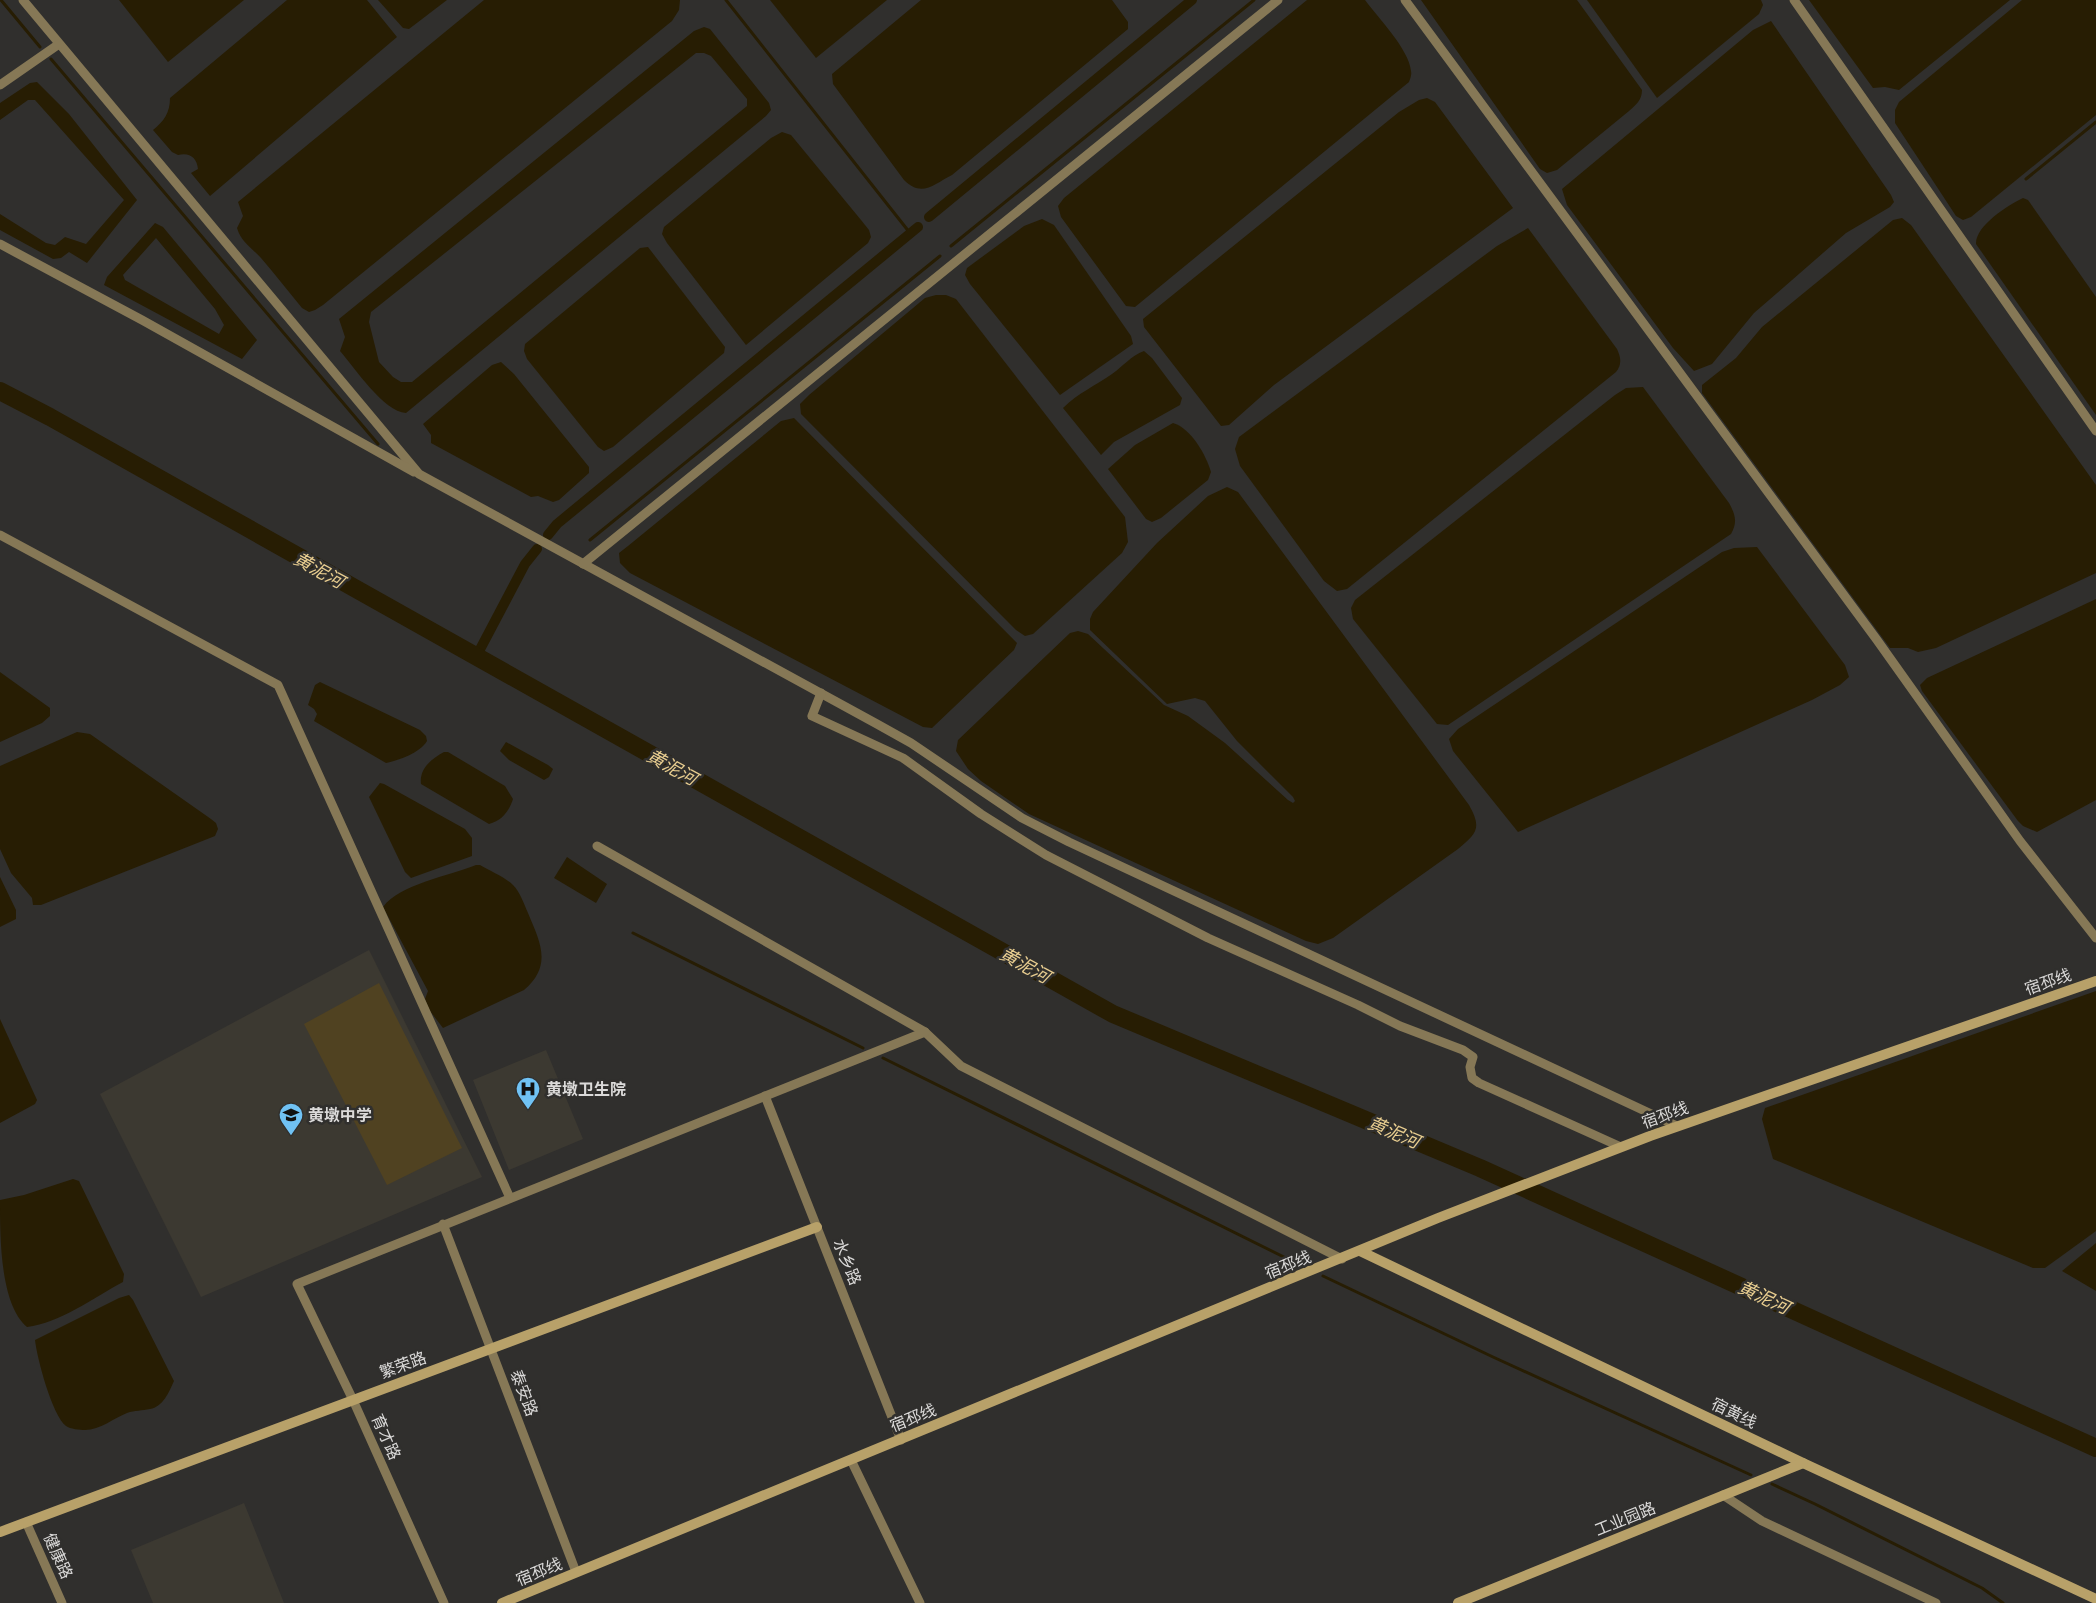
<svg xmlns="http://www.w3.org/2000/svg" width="2096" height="1603" font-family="'Roboto Condensed','Noto Sans SC',sans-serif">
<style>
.built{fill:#3c3931}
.green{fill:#504221}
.water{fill:#271d03;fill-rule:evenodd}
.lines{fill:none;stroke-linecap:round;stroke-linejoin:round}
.stream{stroke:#271d03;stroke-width:3}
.canal{stroke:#271d03;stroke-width:10}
.river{stroke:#271d03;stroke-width:18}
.street{stroke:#867856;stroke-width:9}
.secondary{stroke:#b8a169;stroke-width:10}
.labels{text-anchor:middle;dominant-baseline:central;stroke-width:5;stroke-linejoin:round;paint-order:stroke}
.street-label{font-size:16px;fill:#dbdad9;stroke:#302f2d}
.poi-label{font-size:16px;font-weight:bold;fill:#dbdad9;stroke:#302f2d;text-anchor:start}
.water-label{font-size:18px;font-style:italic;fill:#e9ce90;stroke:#302f2d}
</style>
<rect width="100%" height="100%" fill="#302f2d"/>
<g class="built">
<polygon points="369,950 482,1177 201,1297 100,1094"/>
<polygon points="546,1050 583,1139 509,1170 473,1080"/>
<polygon points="244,1503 284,1603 153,1603 131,1550"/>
</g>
<polygon class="green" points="379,983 462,1148 387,1185 304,1024"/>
<g class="water">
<polygon points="119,0 244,0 168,62"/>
<path d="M287 0H367L397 37 210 196 191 173 198 169C197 157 189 152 178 155L172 152 153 130C164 121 170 113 170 98Z"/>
<polygon points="378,0 447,0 409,29 403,28"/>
<path d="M484 0H680L679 10 672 21 323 305 315 310 309 312 302 308C288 291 275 274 261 258 252 248 241 242 237 228L243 216 238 202Z"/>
<polygon points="770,0 887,0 816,58"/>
<path d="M921 0H1112L1128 22V29L952 175C934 184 922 198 904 180L833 84 832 74Z"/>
<path d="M1307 0H1365C1378 18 1409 49 1411 71 1412 75 1410 79 1409 82L1135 307 1126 306 1061 217 1058 206 1064 198Z"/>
<path d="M1421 0H1577L1642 90C1642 100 1636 105 1629 111L1557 170 1547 173 1540 169Z"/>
<polygon points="1587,0 1761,0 1763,5 1759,14 1657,98"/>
<polygon points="1809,0 2010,0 1899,90 1885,87 1873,88"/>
<polygon points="2022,0 2096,0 2096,115 1971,217 1963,220 1956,216 1895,123 1895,110 1899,102"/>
<polygon points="1771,21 1891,195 1894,202 1890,207 1846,233 1754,313 1712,364 1694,371 1673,348 1567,205 1562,189 1753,30"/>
<path d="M704 27 710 29 769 103 771 110 766 116 406 413C384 412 354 367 340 351L345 337 339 319 694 31ZM696 53H704L711 56 747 99V106L412 382H401L393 377 379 362 369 322 371 312Z"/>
<polygon points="37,82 69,114 137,200 87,263 69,252 61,258 53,259 0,230 0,214 46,243 55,245 65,237 86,244 124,200 35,100 28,100 0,120 0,103 30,83"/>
<polygon points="1427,98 1435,102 1513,208 1274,385 1229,425 1221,426 1144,327 1143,319 1399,112 1419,100"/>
<polygon points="782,132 791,135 861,220 869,230 871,237 868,243 746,345 667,243 662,234 664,227 771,138"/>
<path d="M2023 198 2028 200 2096 297V415L1976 244C1975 226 2008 205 2023 198Z"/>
<polygon points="1902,218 1911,225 2096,485 2096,573 1936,648 1918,652 1908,648 1890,648 1702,393 1702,385 1736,358 1762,327 1893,220"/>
<polygon points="1042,219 1054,225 1131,336 1133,344 1060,395 970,284 965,275 967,268 1024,226"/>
<path d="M155 223 163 227 257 340 242 359 104 285 107 277ZM156 238 215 309 224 325 219 334 125 280 123 275Z"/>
<path d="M1528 228 1617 349C1621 358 1622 364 1616 372L1347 589 1337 591 1324 581 1240 466 1235 449 1239 437 1497 246Z"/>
<polygon points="648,247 725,347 724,353 613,447 604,451 598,447 527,359 524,351 525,344 640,248"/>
<polygon points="936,295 946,295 956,299 1125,517 1128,542 1122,553 1033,634 1025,636 1016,630 801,414 800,404 809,395 925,298"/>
<path d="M1144 351 1152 358 1182 398 1180 405 1114 442 1101 455 1063 408C1078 393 1095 386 1112 374 1123 366 1131 356 1144 351Z"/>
<polygon points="501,362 514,374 589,467 589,473 559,500 553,502 538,496 531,497 431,443 431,435 423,424 492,365"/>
<path d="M1643 387 1729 503C1735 514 1738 522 1731 534L1448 725 1437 724 1353 619 1351 608 1355 600 1615 395 1626 388Z"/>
<polygon points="794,418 1017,643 1014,650 932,728 923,727 630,573 620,563 619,553 628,546 781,421"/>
<path d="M1173 423C1191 428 1206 455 1211 472L1208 480 1161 518 1152 522 1146 519 1108 469 1135 445Z"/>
<path d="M1227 487 1238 492 1469 805C1482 828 1477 833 1458 849L1333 938 1318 944 1306 941 1029 814 981 781 968 769 956 751 958 740 1070 633 1078 631 1088 634 1164 705 1188 716 1225 743 1288 800 1293 803 1295 801 1293 797 1237 741 1205 701 1195 698 1167 704 1090 630V619L1093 612 1157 543 1208 496Z"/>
<polygon points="1757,547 1845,665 1849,677 1840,685 1812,700 1518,832 1453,751 1449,739 1458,729 1722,552 1734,548"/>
<polygon points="2096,599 2096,800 2037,832 2023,826 2018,821 1922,691 1920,685 1927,678"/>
<polygon points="0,672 50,708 50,716 42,723 0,742"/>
<path d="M320 682 420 730 426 736 427 741C420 753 399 760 386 763L314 721 317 714 314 709 308 705 315 685Z"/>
<polygon points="77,732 90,734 211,819 216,823 218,829 215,836 41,905 33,905 32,898 11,873 0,849 0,766"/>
<polygon points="506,742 548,765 553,769 549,777 544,780 509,760 500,751"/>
<path d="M444 752H448L505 786 513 799C509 811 502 821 489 824L421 784C419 769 431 759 444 752Z"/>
<polygon points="380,783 384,784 465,829 472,838 472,856 411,878 405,872 369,797"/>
<polygon points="567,857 607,884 596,903 554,878"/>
<path d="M476 865H480C490 871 505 877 513 885 520 892 524 904 528 913 540 942 553 965 524 990L443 1028 430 1011 425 999 428 991 383 907C400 884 449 876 476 865Z"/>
<polygon points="0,877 16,910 16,919 0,927"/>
<polygon points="2096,991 2096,1231 2045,1268 2033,1268 1773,1159 1762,1119 1765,1108"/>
<polygon points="0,1019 37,1100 35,1104 0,1123"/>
<path d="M73 1179 79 1181 124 1274 123 1282C93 1298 60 1323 27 1327 0 1304 0 1238 0 1200L24 1195Z"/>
<polygon points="2096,1243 2096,1291 2062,1271"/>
<path d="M129 1295 133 1300 174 1381C169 1392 163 1407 150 1409 142 1411 135 1410 127 1413 114 1418 100 1430 85 1430 80 1430 70 1429 66 1426 52 1415 37 1358 35 1340L119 1298Z"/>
</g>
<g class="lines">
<g class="stream">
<polyline points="1,0 40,47"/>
<polyline points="726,0 910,233"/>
<polyline points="51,59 378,444"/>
<polyline points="2026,179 2096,122"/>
<polyline points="951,246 1254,0"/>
<polyline points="590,540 940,256"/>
<polyline points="633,933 863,1048"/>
<polyline points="883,1058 1302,1266"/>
<polyline points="1323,1276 1493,1357 1751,1475"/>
<polyline points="1772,1484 1815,1504 1982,1588 2003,1603"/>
</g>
<g class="canal">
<polyline points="929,217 1192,0"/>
<polyline points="548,535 557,524 918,227"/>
<polyline points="476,657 525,564 537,549"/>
</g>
<polyline class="river" points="0,391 50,417 1113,1014 1480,1168 2096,1448"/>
<g class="street">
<polyline points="23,0 419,474 877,724 911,743 1022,818 1069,842 1677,1126"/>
<polyline points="1405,0 1877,640 2020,841 2096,938"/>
<polyline points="1794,0 2096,431"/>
<polyline points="0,85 59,44"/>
<polyline points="0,244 142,320 414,472"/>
<polyline points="0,535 278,685 510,1198"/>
<polyline points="583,564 1278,0"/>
<polyline points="821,693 812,716 903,758 981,814 1046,855 1208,938 1358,1005 1400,1026 1463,1050 1473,1057 1470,1067 1472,1078 1479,1083 1621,1147"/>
<polyline points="597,846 925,1032 961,1066 1342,1259"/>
<polyline points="765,1096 901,1440"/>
<polyline points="443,1224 576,1572"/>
<polyline points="851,1460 920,1603"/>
<polyline points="1723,1495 1762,1521 1936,1603"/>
<polyline points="26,1522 62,1603"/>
<polyline points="444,1603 353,1400 297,1284 925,1032"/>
</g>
<g class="secondary">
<polyline points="1360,1251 1803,1463 2096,1599"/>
<polyline points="0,1532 817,1227"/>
<polyline points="502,1603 1438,1218 1650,1136 2096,981"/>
<polyline points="1458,1603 1803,1463"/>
</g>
</g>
<defs>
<symbol id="hospital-pin" viewBox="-11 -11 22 30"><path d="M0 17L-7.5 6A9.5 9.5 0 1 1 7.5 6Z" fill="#70c2f4" stroke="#302f2d"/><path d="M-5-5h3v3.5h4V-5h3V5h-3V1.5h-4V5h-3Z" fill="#111"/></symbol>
<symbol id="school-pin" viewBox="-11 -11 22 30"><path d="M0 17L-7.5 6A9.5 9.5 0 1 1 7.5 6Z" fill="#70c2f4" stroke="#302f2d"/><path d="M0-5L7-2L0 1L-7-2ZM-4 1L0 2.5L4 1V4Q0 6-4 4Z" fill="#111"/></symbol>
</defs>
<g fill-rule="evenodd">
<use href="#hospital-pin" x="514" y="1075" width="28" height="38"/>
<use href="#school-pin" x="277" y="1101" width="28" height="38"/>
</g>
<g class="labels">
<g class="street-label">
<text transform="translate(2048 982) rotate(-19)">宿邳线</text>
<text transform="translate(1665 1115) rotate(-20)">宿邳线</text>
<text transform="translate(847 1262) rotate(68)">水乡路</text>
<text transform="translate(1288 1265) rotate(-22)">宿邳线</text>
<text transform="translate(403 1365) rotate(-20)">繁荣路</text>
<text transform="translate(524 1393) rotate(69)">泰安路</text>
<text transform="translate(1734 1413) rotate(26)">宿黄线</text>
<text transform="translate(913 1418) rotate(-22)">宿邳线</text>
<text transform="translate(386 1437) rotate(66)">育才路</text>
<text transform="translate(1625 1519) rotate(-22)">工业园路</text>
<text transform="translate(58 1556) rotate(66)">健康路</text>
<text transform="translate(539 1572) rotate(-22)">宿邳线</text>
</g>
<g class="poi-label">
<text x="546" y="1089">黄墩卫生院</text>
<text x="308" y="1115">黄墩中学</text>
</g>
<g class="water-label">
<text transform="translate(319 570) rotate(29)">黄泥河</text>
<text transform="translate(672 767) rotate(29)">黄泥河</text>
<text transform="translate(1025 965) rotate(29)">黄泥河</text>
<text transform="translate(1394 1132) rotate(23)">黄泥河</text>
<text transform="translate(1764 1297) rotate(25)">黄泥河</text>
</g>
</g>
</svg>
